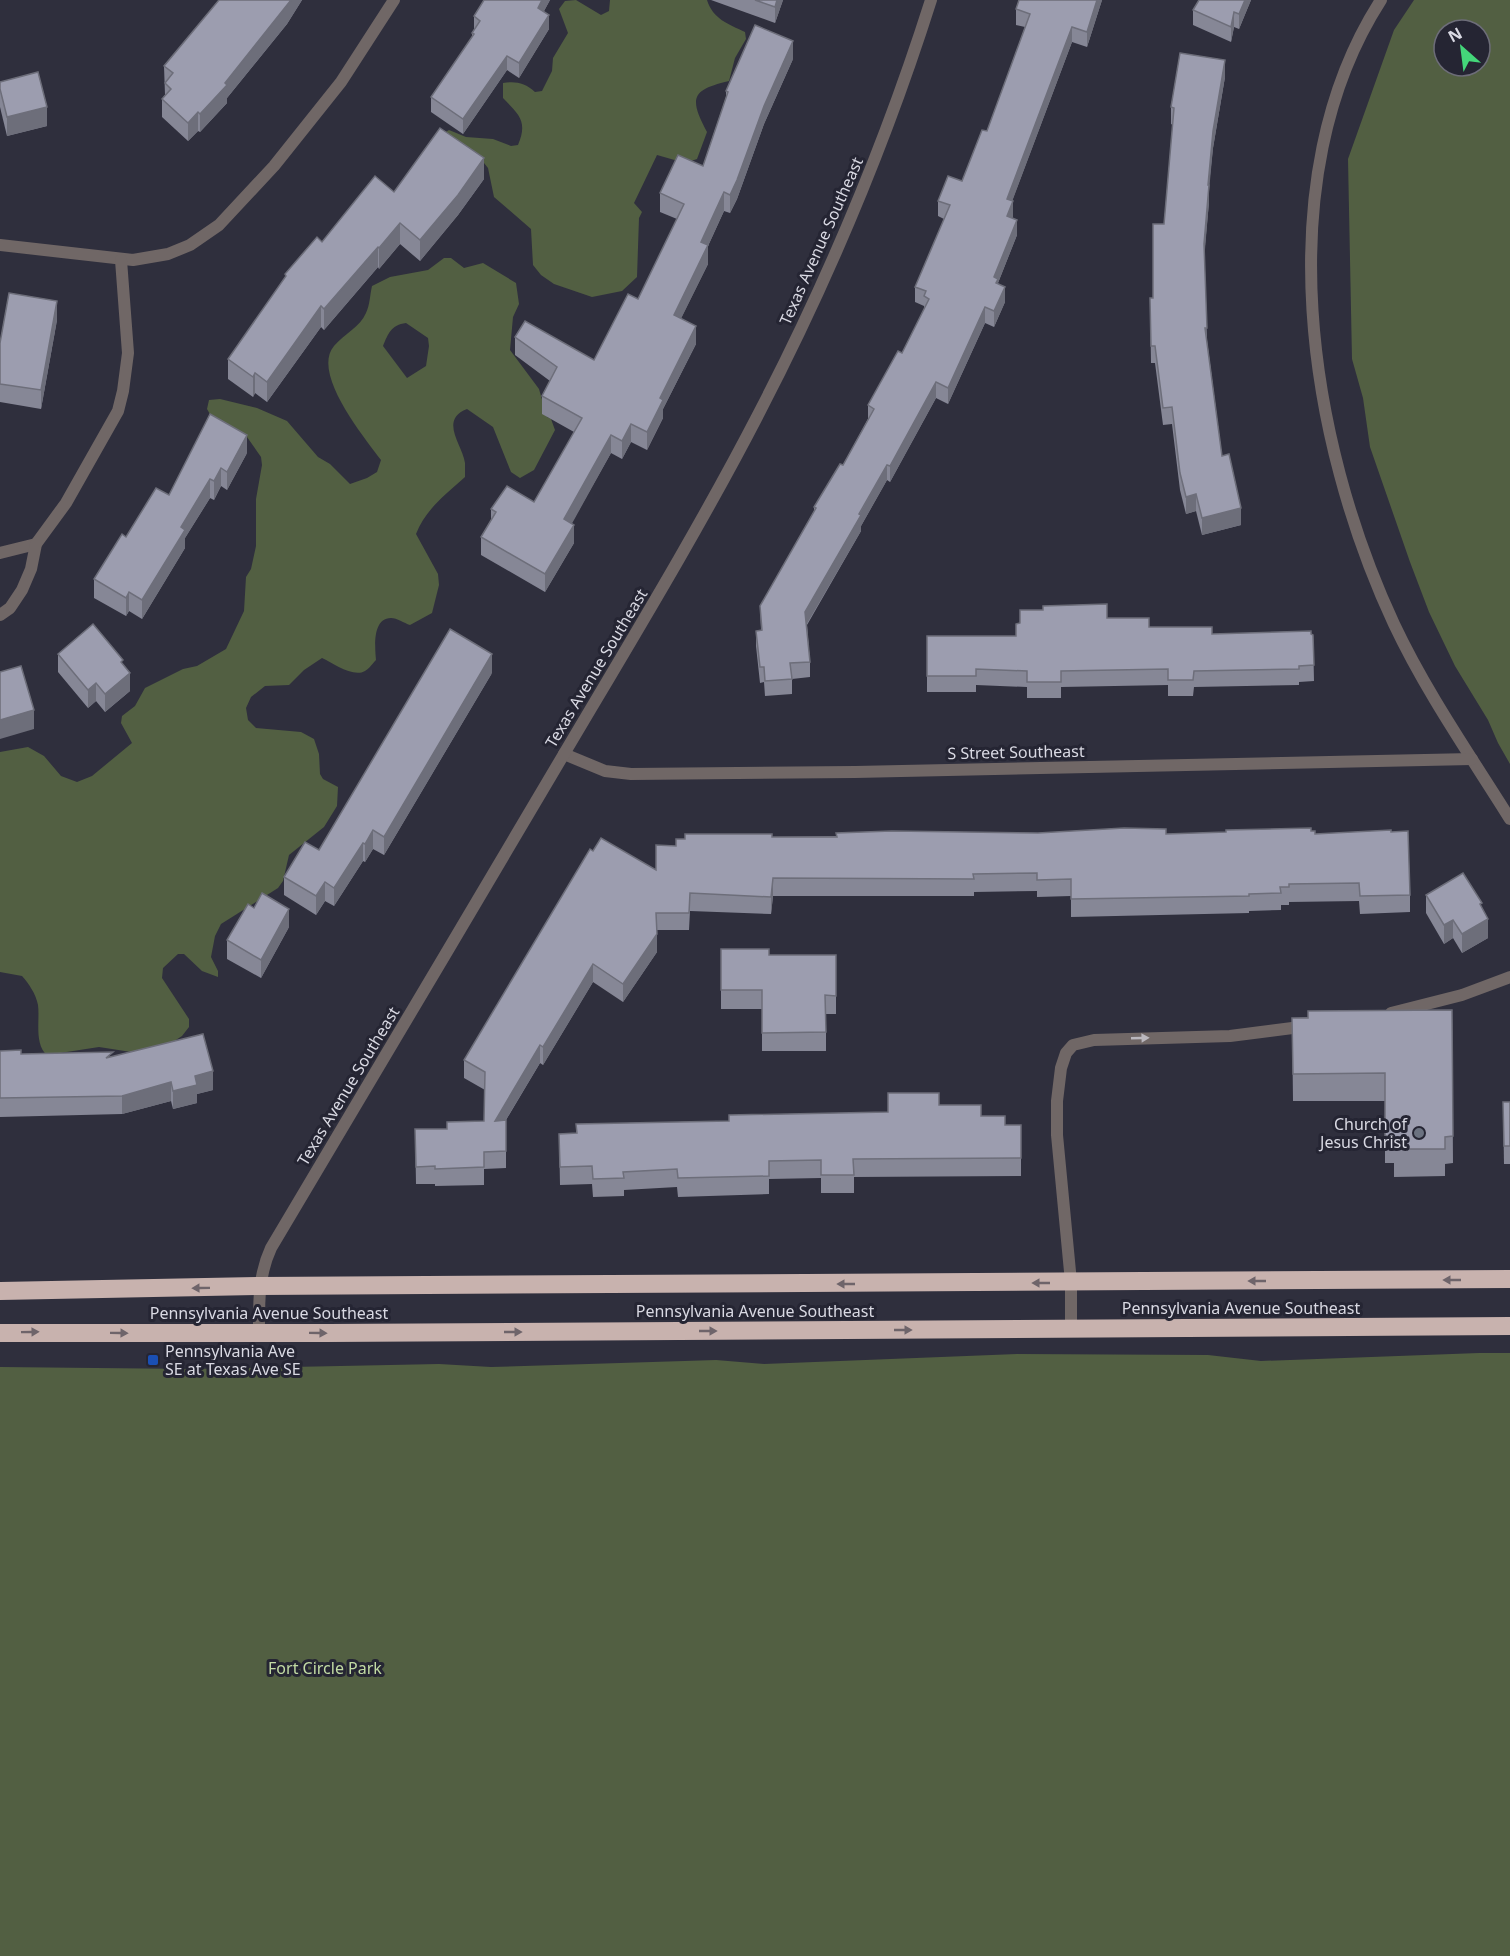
<svg xmlns="http://www.w3.org/2000/svg" width="1510" height="1956" font-family="'Noto Sans',sans-serif">
<style>
.green{fill:#525f42;fill-rule:evenodd}
.lines{fill:none;stroke-linecap:round;stroke-linejoin:round}
.lane{stroke:#706766;stroke-width:12}
.street{stroke:#706766;stroke-width:12}
.highway{stroke:#c8b2ae;stroke-width:18}
.wall{fill:#868796}
.shaded-wall{fill:#6d6e7a}
.building{fill:#9c9daf;stroke:#6d6e7a;stroke-width:1.5}
.oneway{fill:#bab7be}
.oneway2{fill:#6e646a}
.worship-dot{fill:#6b7280;stroke:#252533;stroke-width:2}
.transit-dot{fill:#1a4fb4;stroke:#252533;stroke-width:2}
.labels{text-anchor:middle;dominant-baseline:central;stroke-width:6;stroke-linejoin:round;paint-order:stroke}
.street-label{font-size:16px;fill:#d9d9e3;stroke:#252533}
.poi-label{font-size:16px;fill:#d9d9e3;stroke:#252533;text-anchor:end}
.park-label{font-size:16px;fill:#c2dba4;stroke:#252533}
</style>
<rect width="100%" height="100%" fill="#2f2f3d"/>
<g class="green">
<path d="M576 0 601 15 609 11 610 0H707C713 19 728 24 745 32L746 39 735 58 729 81C691 90 689 98 707 132L697 159 685 163 657 155 634 203 642 212 639 218 637 277 622 291 592 297 554 284 541 275 533 265 531 229 494 197 488 168 484 163 441 135 449 130 466 137 493 139 511 146 518 145C528 121 519 115 503 98V83C516 81 525 83 535 92L542 91 552 71 553 58 568 33 559 9 565 1Z"/>
<path d="M1414 0H1510V764L1498 743 1488 720 1455 666 1429 612 1410 562 1370 447 1363 398 1352 359 1348 159 1394 30ZM1444 30H1480V66H1444Z"/>
<path d="M444 258H451L464 268 483 263 516 283 519 304 513 317 510 350 539 389 547 417 551 419 555 430 534 470 520 478 511 472 493 427 467 409C439 420 462 444 465 463 465 467 465 473 465 477 446 494 425 510 416 534L438 574 439 585 432 613 410 625C404 623 397 618 391 618 372 618 375 648 376 660 372 664 369 669 365 671 353 678 333 663 322 658L304 670 289 685 265 686 251 697 246 708 248 720 256 728 301 732 314 739 319 754 320 774 323 779 338 787 337 806 324 827 289 855 283 881 278 888 221 924 215 936 211 957 218 971V977L202 971 184 954H178L163 968 162 978 189 1019V1027L182 1036 162 1049 144 1054 99 1047 47 1055C34 1044 40 1020 38 1005 36 994 29 984 22 976L0 972V752L28 747 44 756 61 776 77 782 92 776 132 743 121 723 122 716 135 706 145 688 183 669 197 666 226 649 244 611 246 577 251 569 256 546V499L262 465 261 457 247 437 214 421 207 409 209 400 220 399 257 408 287 421 318 457 330 464 350 484 367 478 377 472 381 460C364 437 311 373 334 346 344 334 360 327 366 313 370 305 370 294 372 286L390 277 428 270ZM406 323 428 338 429 346 426 366 407 378 383 346C388 334 391 325 406 323Z"/>
<polygon points="1479,1353 1510,1353 1510,1956 0,1956 0,1367 192,1369 439,1364 491,1367 716,1360 764,1364 1017,1354 1208,1355 1261,1361"/>
</g>
<g class="lines">
<g class="lane">
<polyline points="1391,1013 1462,995 1510,977"/>
<polyline points="1071,1329 1071,1282 1057,1135 1057,1101 1061,1068 1066,1053 1073,1045 1094,1040 1230,1036 1308,1026"/>
</g>
<g class="street">
<path d="M1381 0C1266 178 1309 442 1394 624 1426 692 1470 755 1510 819"/>
<polyline points="0,245 133,260 168,254 190,245 219,225 274,166 341,82 394,0"/>
<polyline points="0,553 36,544"/>
<polyline points="0,615 10,608 22,590 31,569 36,544 66,503 118,411 123,391 128,353 121,260"/>
<polyline points="564,754 605,771 631,774 855,772 1472,759"/>
<path d="M259 1333C259 1303 258 1276 271 1248 369 1085 464 922 561 759 629 644 698 531 759 413 828 280 886 142 931 0"/>
</g>
<g class="highway">
<polyline points="0,1291 259,1286 1510,1279"/>
<polyline points="0,1333 328,1333 1510,1326"/>
</g>
</g>
<g class="wall">
<polygon points="219,0 302,0 287,24 227,98 227,103 200,132 198,131 188,141 162,117 162,99 165,95 164,66"/>
<polygon points="484,0 550,0 544,11 549,29 519,78 507,70 463,134 431,112 431,97 472,37 472,33 474,30 474,16"/>
<polygon points="711,0 783,0 775,23"/>
<polygon points="1019,0 1102,0 1087,47 1072,42 1012,201 1012,218 1017,235 998,283 1005,302 994,327 985,323 948,404 936,398 890,482 887,480 861,526 861,531 807,625 810,662 810,677 792,679 792,694 765,696 764,682 760,683 756,646 756,631 761,630 760,606 814,511 814,507 843,465 868,419 868,405 902,353 924,310 924,306 915,302 915,287 944,219 938,216 938,201 962,181 987,131 1025,27 1016,25 1016,9"/>
<polygon points="1199,0 1251,0 1239,29 1234,27 1231,42 1193,25 1193,10"/>
<polygon points="793,59 764,124 737,199 730,213 724,211 708,246 708,264 681,318 696,344 663,409 663,418 647,450 631,442 622,459 611,453 571,524 574,543 545,592 481,555 481,537 491,520 491,509 534,502 574,432 542,414 542,396 550,381 515,355 515,337 594,360 638,299 677,219 660,212 660,193 703,166 726,97 726,91"/>
<polygon points="1225,77 1213,148 1209,185 1209,202 1204,257 1207,340 1222,456 1241,525 1202,535 1196,511 1186,514 1180,490 1172,424 1163,425 1155,363 1151,363 1150,298 1153,298 1164,224 1173,125 1171,124 1171,107"/>
<polygon points="0,82 47,126 7,136 0,107"/>
<polygon points="484,179 458,215 420,261 400,244 379,269 378,267 324,330 321,327 267,402 255,393 253,397 228,379 228,359 285,278 285,274 322,242 394,192"/>
<polygon points="57,320 41,409 0,402 0,343"/>
<polygon points="247,453 227,490 221,486 214,500 210,498 185,538 185,548 142,619 129,611 126,616 94,598 94,579 126,537 169,495"/>
<polygon points="1107,618 1149,627 1212,634 1313,635 1314,681 1299,682 1299,685 1194,687 1193,696 1168,696 1168,685 1061,687 1061,698 1027,698 1027,687 976,685 976,692 927,692 927,636 1016,636"/>
<polygon points="58,654 123,665 130,691 105,712 96,701 88,708 58,672"/>
<polygon points="492,673 384,855 373,849 365,862 363,861 334,906 325,901 316,915 284,895 284,877 319,850"/>
<polygon points="1311,831 1410,895 1410,912 1360,914 1359,901 1289,902 1289,905 1281,905 1281,910 1249,911 1249,913 1071,917 1071,896 1037,897 1037,891 974,892 974,896 773,896 771,914 690,911 689,930 657,930 657,952 623,1002 593,982 543,1065 540,1063 506,1120 506,1168 484,1169 484,1185 435,1186 435,1184 416,1184 415,1129 447,1129 484,1121 485,1090 464,1078 464,1060 593,851 656,870 676,846 772,837 1038,833 1166,834"/>
<polygon points="1426,895 1482,908 1488,938 1462,953 1453,938 1444,944 1426,913"/>
<polygon points="289,927 261,978 227,959 227,940"/>
<polygon points="721,949 769,955 836,955 836,1014 826,1014 826,1051 762,1051 762,1009 721,1009"/>
<polygon points="1452,1010 1453,1163 1445,1164 1445,1176 1394,1177 1394,1163 1385,1163 1385,1101 1293,1101 1292,1018"/>
<polygon points="0,1051 21,1054 113,1057 213,1090 197,1094 197,1103 173,1109 171,1101 122,1114 0,1117"/>
<polygon points="1503,1102 1510,1102 1510,1164 1504,1164"/>
<polygon points="939,1105 981,1116 1005,1125 1021,1158 1021,1176 854,1177 854,1193 821,1193 821,1178 769,1179 769,1194 678,1197 677,1187 624,1190 624,1196 593,1197 592,1184 560,1185 559,1134 576,1133 576,1124 729,1121 888,1112"/>
</g>
<g class="shaded-wall">
<polygon points="291,0 302,0 287,24 227,98 227,103 200,132 200,114"/>
<polygon points="542,0 550,0 538,22 538,8"/>
<polygon points="777,0 783,0 775,23 775,7"/>
<polygon points="1097,0 1102,0 1087,47 1087,32"/>
<polygon points="1245,0 1251,0 1239,29 1239,14"/>
<polygon points="1234,12 1234,27 1231,42 1231,27"/>
<polygon points="549,15 549,29 519,78 519,63"/>
<polygon points="1072,27 1072,42 1007,215 1007,199"/>
<polygon points="793,41 793,59 764,124 737,199 730,213 730,195 764,106"/>
<polygon points="507,56 507,70 463,134 463,119"/>
<polygon points="1225,60 1225,77 1213,148 1208,202 1208,185 1213,131"/>
<polygon points="47,107 47,126 7,136 7,117"/>
<polygon points="198,112 198,131 188,141 188,123"/>
<polygon points="484,158 484,179 458,215 420,261 420,240"/>
<polygon points="1209,185 1209,202 1204,261 1204,244"/>
<polygon points="724,192 724,211 708,246 708,264 674,333 674,315 701,242"/>
<polygon points="1013,201 1013,217 1007,231 1007,216"/>
<polygon points="1017,220 1017,235 998,283 998,294 994,277"/>
<polygon points="400,223 400,244 379,269 379,248"/>
<polygon points="378,247 378,267 324,330 324,309"/>
<polygon points="1005,287 1005,302 994,327 994,311"/>
<polygon points="57,301 57,320 41,409 41,390"/>
<polygon points="321,306 321,327 267,402 267,382"/>
<polygon points="985,307 985,323 948,404 948,388"/>
<polygon points="696,326 696,344 663,409 663,418 647,450 647,432 660,398"/>
<polygon points="255,373 255,393 253,397 253,377"/>
<polygon points="936,382 936,398 890,482 890,466"/>
<polygon points="631,424 631,442 622,459 622,441"/>
<polygon points="247,435 247,453 227,490 227,472"/>
<polygon points="611,435 611,453 564,538 564,519"/>
<polygon points="887,465 887,480 861,526 861,531 805,627 805,612"/>
<polygon points="221,468 221,486 214,500 214,481"/>
<polygon points="210,479 210,498 185,538 185,548 142,619 142,600 181,527"/>
<polygon points="1196,494 1196,511 1186,514 1186,497"/>
<polygon points="1241,508 1241,525 1202,535 1202,518"/>
<polygon points="574,525 574,543 545,592 545,574"/>
<polygon points="129,592 129,611 126,616 126,598"/>
<polygon points="492,654 492,673 384,855 384,837"/>
<polygon points="130,673 130,691 105,712 105,694"/>
<polygon points="96,683 96,701 88,708 88,690"/>
<polygon points="34,710 34,729 0,739 0,720"/>
<polygon points="373,830 373,849 365,862 365,844"/>
<polygon points="363,843 363,861 334,906 334,888"/>
<polygon points="773,878 773,896 771,914 771,897"/>
<polygon points="325,882 325,901 316,915 316,896"/>
<polygon points="289,909 289,927 261,978 261,960"/>
<polygon points="1488,919 1488,938 1462,953 1462,934"/>
<polygon points="1453,920 1453,938 1444,944 1444,925"/>
<polygon points="657,934 657,952 623,1002 623,984"/>
<polygon points="593,964 593,982 543,1065 543,1047"/>
<polygon points="540,1045 540,1063 495,1138 495,1121"/>
<polygon points="213,1071 213,1090 197,1094 197,1103 173,1109 173,1091 195,1076"/>
<polygon points="171,1082 171,1101 122,1114 122,1096"/>
</g>
<g class="building">
<polygon points="219,0 291,0 225,83 227,85 200,114 198,112 188,123 162,99 171,89 165,83 173,73 164,66"/>
<polygon points="484,0 542,0 538,8 549,15 519,63 507,56 463,119 431,97 474,34 472,33 480,21 474,16"/>
<polygon points="755,0 777,0 775,7"/>
<polygon points="1019,0 1097,0 1087,32 1072,27 1007,199 1013,201 1007,216 1017,220 994,277 998,279 996,283 1005,287 994,311 985,307 948,388 936,382 890,466 887,465 859,514 861,515 805,612 810,662 790,663 792,679 765,681 764,667 760,667 756,631 762,630 760,606 816,508 814,507 840,464 843,465 874,409 868,405 898,351 902,353 929,299 924,296 926,291 915,287 950,205 938,201 948,176 962,181 982,130 987,131 1030,14 1016,9"/>
<polygon points="1199,0 1245,0 1239,14 1234,12 1231,27 1193,10"/>
<polygon points="755,25 793,41 764,106 737,180 730,195 724,192 701,242 708,245 674,315 696,326 660,398 663,400 647,432 631,424 622,441 611,435 564,519 574,525 545,574 481,537 496,512 491,509 507,486 534,502 582,418 542,396 557,367 515,337 525,321 594,360 628,294 638,299 684,204 660,193 678,155 703,166 728,92 726,91"/>
<polygon points="1180,53 1225,60 1213,131 1208,185 1209,185 1204,244 1207,328 1205,328 1222,456 1229,454 1241,508 1202,518 1196,494 1186,497 1180,473 1172,407 1163,408 1155,346 1151,346 1150,298 1153,298 1153,224 1164,224 1174,108 1171,107"/>
<polygon points="38,72 47,107 7,117 0,89 0,82"/>
<polygon points="440,128 484,158 458,195 420,240 400,223 379,248 378,247 324,309 321,306 267,382 255,373 253,377 228,359 286,276 285,274 317,237 322,242 375,176 394,192"/>
<polygon points="9,293 57,301 41,390 0,384 0,343"/>
<polygon points="210,414 247,435 227,472 221,468 214,481 210,479 181,527 185,530 142,600 129,592 126,598 94,579 122,534 126,537 156,488 169,495"/>
<polygon points="1107,604 1107,618 1149,618 1149,627 1212,627 1212,634 1311,631 1311,634 1313,635 1314,665 1299,666 1299,669 1194,671 1193,680 1168,680 1168,669 1061,671 1061,682 1027,682 1027,671 976,669 976,676 927,676 927,636 1016,636 1016,624 1020,623 1020,610 1043,610 1043,606"/>
<polygon points="93,624 123,660 121,662 130,673 105,694 96,683 88,690 58,654"/>
<polygon points="450,629 492,654 384,837 373,830 365,844 363,843 334,888 325,882 316,896 284,877 305,842 319,850"/>
<polygon points="21,666 34,710 0,720 0,672"/>
<polygon points="1124,828 1166,829 1166,834 1226,832 1226,830 1311,828 1311,831 1315,831 1315,834 1391,830 1391,832 1408,831 1410,895 1360,896 1359,883 1289,884 1289,887 1280,887 1281,893 1249,894 1249,896 1071,899 1071,879 1037,880 1037,873 973,874 974,879 773,878 771,897 690,893 689,913 656,913 657,934 623,984 593,964 543,1047 540,1045 495,1121 506,1120 506,1151 484,1152 484,1167 435,1169 435,1166 416,1167 415,1129 447,1129 447,1122 484,1121 485,1072 464,1060 590,849 593,851 601,838 656,870 656,845 676,846 676,839 685,839 685,834 772,834 772,837 837,837 836,833 892,831 1038,833"/>
<polygon points="1463,873 1482,903 1480,904 1488,919 1462,934 1453,920 1444,925 1426,895"/>
<polygon points="262,893 289,909 261,960 227,940 248,904 254,908"/>
<polygon points="721,949 769,949 769,955 836,955 836,996 825,995 826,1032 762,1033 762,990 721,990"/>
<polygon points="1452,1010 1453,1136 1445,1137 1445,1149 1394,1149 1394,1136 1385,1136 1385,1073 1293,1074 1292,1018 1308,1018 1308,1011"/>
<polygon points="203,1034 213,1071 195,1076 197,1085 173,1091 171,1082 122,1096 0,1098 0,1051 21,1050 21,1054 113,1052 106,1058"/>
<polygon points="888,1093 939,1093 939,1105 981,1105 981,1116 1005,1116 1005,1125 1021,1125 1021,1158 853,1159 854,1175 821,1175 821,1160 769,1161 769,1176 678,1178 677,1169 623,1172 624,1178 593,1179 592,1166 560,1167 559,1134 577,1133 576,1124 729,1121 729,1115 888,1112"/>
<polygon points="1503,1102 1510,1102 1510,1146 1504,1146"/>
</g>
<defs><path id="oneway-solid" d="M-6-.8H1V-3.2L6.5 0L1 3.2V.8H-6Z" transform="scale(1.5)"/></defs>
<use class="oneway" href="#oneway-solid" transform="translate(1140 1038) rotate(-2)"/>
<g class="oneway2">
<use href="#oneway-solid" transform="translate(1452 1280) rotate(180)"/>
<use href="#oneway-solid" transform="translate(1257 1281) rotate(180)"/>
<use href="#oneway-solid" transform="translate(1041 1283) rotate(180)"/>
<use href="#oneway-solid" transform="translate(846 1284) rotate(180)"/>
<use href="#oneway-solid" transform="translate(201 1288) rotate(179)"/>
<use href="#oneway-solid" transform="translate(903 1330)"/>
<use href="#oneway-solid" transform="translate(708 1331)"/>
<use href="#oneway-solid" transform="translate(30 1332) rotate(-1)"/>
<use href="#oneway-solid" transform="translate(513 1332)"/>
<use href="#oneway-solid" transform="translate(119 1333) rotate(1)"/>
<use href="#oneway-solid" transform="translate(318 1333) rotate(1)"/>
</g>
<circle class="worship-dot" cx="1419" cy="1133" r="6"/>
<rect class="transit-dot" x="147" y="1354" width="12" height="12" rx="3"/>
<g class="labels">
<g class="street-label">
<text transform="translate(821 241) rotate(-66)">Texas Avenue Southeast</text>
<text transform="translate(596 668) rotate(-59)">Texas Avenue Southeast</text>
<text transform="translate(1016 752) rotate(-1)">S Street Southeast</text>
<text transform="translate(348 1086) rotate(-59)">Texas Avenue Southeast</text>
<text x="1241" y="1308">Pennsylvania Avenue Southeast</text>
<text x="755" y="1311">Pennsylvania Avenue Southeast</text>
<text x="269" y="1313">Pennsylvania Avenue Southeast</text>
</g>
<g class="poi-label">
<text x="1407" y="1124">Church of<tspan x="1407" dy="18">Jesus Christ</tspan></text>
<text x="165" y="1351" text-anchor="start">Pennsylvania Ave<tspan x="165" dy="18">SE at Texas Ave SE</tspan></text>
</g>
<g class="park-label">
<text x="325" y="1668">Fort Circle Park</text>
</g>
</g>
<g transform="translate(1462 48) rotate(332)"><circle r="28" fill="#252533" stroke="#6d6d79" stroke-width="1.5"/>
<path d="M0-4.5L10 22L0 15L-10 22Z" fill="#44d77a"/>
<text y="-9" font-size="16" font-weight="bold" text-anchor="middle" fill="#d9d9e3">N</text>
</g>
</svg>
